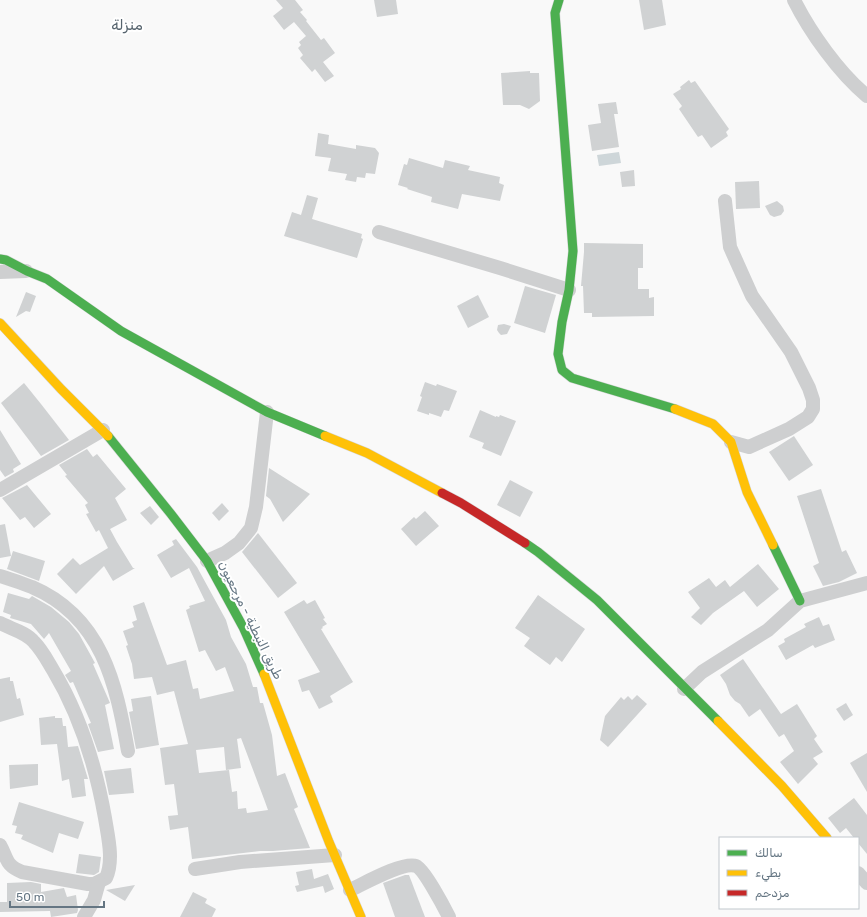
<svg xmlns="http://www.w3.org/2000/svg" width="867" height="917" font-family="Rubik,Vazirmatn,sans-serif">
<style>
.water{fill:#ced6d9}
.building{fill:#d0d2d3;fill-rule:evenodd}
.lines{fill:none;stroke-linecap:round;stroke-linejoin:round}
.fast-casing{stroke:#d5d6d7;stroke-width:10}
.slow-casing{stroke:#d5d6d7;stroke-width:10}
.jam-casing{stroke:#d5d6d7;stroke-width:10}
.street{stroke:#cecfd0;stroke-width:14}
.fast{stroke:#4caf50;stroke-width:9}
.slow{stroke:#ffc107;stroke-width:9}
.jam{stroke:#c62828;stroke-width:9}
.labels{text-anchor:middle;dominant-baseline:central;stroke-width:4;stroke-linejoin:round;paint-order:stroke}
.street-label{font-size:13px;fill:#657683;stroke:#fff}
.quarter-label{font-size:15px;fill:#57646e;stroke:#fff}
</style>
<rect width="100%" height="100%" fill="#f9f9f9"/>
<polygon class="water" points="619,152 621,163 599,166 597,155"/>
<g class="building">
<polygon points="276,0 295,0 303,10 300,12 307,20 306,21 321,40 324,38 335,53 323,62 334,76 325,82 315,69 312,72 300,58 303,55 298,48 301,45 299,42 306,36 294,22 284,30 273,16 283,8"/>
<polygon points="374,0 396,0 398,14 377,17"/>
<polygon points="639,0 662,0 666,25 644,30"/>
<polygon points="530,71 530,73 539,73 540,101 529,109 520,105 503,105 501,73"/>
<polygon points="689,80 691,83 695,81 729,129 726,132 728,136 711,148 702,135 698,137 679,109 682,106 673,94 681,89 680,87"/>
<polygon points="616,102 618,114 614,114 619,147 592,151 588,125 601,123 598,104"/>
<polygon points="318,133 329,135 328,144 356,149 356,145 375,148 379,153 375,174 366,173 365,178 357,177 356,182 345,180 347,174 328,171 331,158 315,156"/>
<polygon points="409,158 443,168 445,160 470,166 468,170 500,177 499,183 504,185 500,201 462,194 458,209 431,202 432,197 407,189 408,188 398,185 404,164 407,165"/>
<polygon points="634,170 635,186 622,187 620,172"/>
<polygon points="759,181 760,208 736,209 735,182"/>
<polygon points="307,195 318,198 312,219 362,234 361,238 363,239 357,258 284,236 292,212 301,215"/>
<polygon points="777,201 783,206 784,211 781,215 774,217 770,215 765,206"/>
<polygon points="584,243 643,244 643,268 638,268 638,289 649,289 649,298 654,297 654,316 592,317 592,313 584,313 583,286 581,286 584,252"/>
<polygon points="525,286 556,295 545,333 514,323"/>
<polygon points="26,292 36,296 30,312 26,311 16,317"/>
<polygon points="478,295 489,317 468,328 457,306"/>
<polygon points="504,324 511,326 507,334 501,335 499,333 497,330 498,325"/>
<polygon points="425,382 436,386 437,384 457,391 449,411 444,410 441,417 429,413 429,415 417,411 422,397 420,396"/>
<polygon points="24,383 41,404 69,440 41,456 1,403"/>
<polygon points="480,410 496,417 496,416 499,417 500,415 516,421 501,456 482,448 484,443 469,437"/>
<polygon points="0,430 21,464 13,469 14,472 5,477 0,470"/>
<polygon points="794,436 813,465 789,481 769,452"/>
<polygon points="87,449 93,457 97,454 126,489 115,498 127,520 110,529 117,542 133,568 135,568 113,581 104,566 76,594 57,574 73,558 80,565 108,548 99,530 96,532 86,514 89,513 85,505 88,503 65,476 67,475 59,465"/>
<polygon points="269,468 310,494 283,522 270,499 266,496"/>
<polygon points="510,480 533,492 520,517 497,505"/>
<polygon points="27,485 51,514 34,528 25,517 20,520 2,498"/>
<polygon points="821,489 842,552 846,550 857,573 839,582 823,586 813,566 819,563 797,496"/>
<polygon points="222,503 229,511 219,521 212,513"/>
<polygon points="150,506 159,517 151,525 140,513"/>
<polygon points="425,511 439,526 416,546 401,529 414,517 416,519"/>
<polygon points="5,524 11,556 0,558 0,525"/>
<polygon points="258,533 297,583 278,598 242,552"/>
<path d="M176 539 197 567 226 620 231 637 246 664 253 687H257L260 703H263L272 735 277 776 285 773 298 807 294 809 310 848 273 851H260L192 859 188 827 170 830 168 816 178 815 174 784 165 785 160 748 188 744 174 691 157 695 152 677 134 679 132 664 126 646 128 645 123 631 134 627 132 622 137 620 133 606 144 602 167 665 186 660 193 689 198 688 200 699 234 691 225 667 216 671 205 650 199 652 186 610 190 608 189 606 205 601 189 568 171 578 157 555 174 545 172 541ZM241 738 264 799 268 810 247 813 246 808 238 809 237 791 232 792 229 770 199 773 196 750 224 747 226 770 241 768 237 739Z"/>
<polygon points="13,551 45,561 39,581 7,569"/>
<polygon points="758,564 779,589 757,607 744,591 713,613 701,625 691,617 700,608 688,592 709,578 716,587 725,580 730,587"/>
<polygon points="8,593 29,599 32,596 51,607 69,622 79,634 95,663 93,664 107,696 110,703 105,705 114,749 98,752 88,724 91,723 73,682 70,683 65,675 71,671 49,633 44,639 31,624 10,618 11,615 3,612"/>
<polygon points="538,595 585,629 562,662 556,657 550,665 524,646 530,638 515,628"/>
<polygon points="304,600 307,604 315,600 325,618 323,619 327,624 322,627 323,628 321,629 353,682 330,696 333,702 319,709 309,690 302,692 298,680 320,672 284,612"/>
<polygon points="819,617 823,626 829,624 835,640 815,648 813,645 786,660 778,646 785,642 784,639 806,627 804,624"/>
<polygon points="743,659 781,714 797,704 817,736 814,739 823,752 813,758 818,764 798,784 780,762 794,751 784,734 779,737 760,709 749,717 740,704 735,701 730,695 726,684 720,675"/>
<polygon points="10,677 10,681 13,681 17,699 20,698 24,715 0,722 0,679"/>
<polygon points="637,695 647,704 608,747 600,740 605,716 621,697 624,700 628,696 632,700"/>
<polygon points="151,696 159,745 136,749 129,712 133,711 131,699"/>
<polygon points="846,703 853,715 844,721 836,709"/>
<polygon points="55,716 55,718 62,718 63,726 66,726 68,747 78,746 88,779 84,779 86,796 72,798 69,779 62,781 57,744 41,745 39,718"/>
<polygon points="867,753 867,792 850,763"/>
<polygon points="38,764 38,785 10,789 9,765"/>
<polygon points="131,768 134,793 109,795 104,771"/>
<polygon points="854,798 867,815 867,854 858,843 858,838 854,838 846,828 840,833 828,818"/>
<polygon points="19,802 84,822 78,839 59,833 53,853 21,839 23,835 15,833 17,826 12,825"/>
<polygon points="79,854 101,857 99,872 94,875 76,873"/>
<polygon points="312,869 314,879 328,874 334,889 325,893 323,886 297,892 295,886 299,885 296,872"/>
<polygon points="405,875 409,875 425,917 395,917 383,883"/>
<polygon points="31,882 41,884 41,892 64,888 67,897 76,895 78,910 77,913 51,917 50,911 0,912 0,902 7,902 7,883"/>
<polygon points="135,885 125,901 106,890"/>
<polygon points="193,892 207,899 205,903 216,909 212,917 180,917"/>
</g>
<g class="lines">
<defs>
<g id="fast">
<polyline points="559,0 555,13 573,251 569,290 562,322 558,354 562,370 572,378 675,409"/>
<polyline points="0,259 6,260 27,271 47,279 121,331 267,412 325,436"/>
<polyline points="108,436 171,514 207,561 243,627 264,674"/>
<polyline points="525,543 538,552 597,600 718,721"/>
<polyline points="773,545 800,601"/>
</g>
<g id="slow">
<polyline points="0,323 61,389 108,436"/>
<polyline points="675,409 713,424 731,442 747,492 773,545"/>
<polyline points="325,436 367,453 442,493"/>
<polyline points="264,674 329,842 361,917"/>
<polyline points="718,721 782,786 827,838"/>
</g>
<polyline id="jam" points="442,493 461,503 525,543"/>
</defs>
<use href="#fast" class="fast-casing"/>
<use href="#slow" class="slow-casing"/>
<use href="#jam" class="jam-casing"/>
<g class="street">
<path d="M794 0C810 32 839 73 867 96"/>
<polyline points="725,201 730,247 752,296 791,352 809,388 813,400 813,409 808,417 789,429 749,447 731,442"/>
<polyline points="379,232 500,268 569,290"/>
<polyline points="0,272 26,271"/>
<polyline points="0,490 103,430"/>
<polyline points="207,561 225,553 239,543 251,528 256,507 267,412"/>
<path d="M0 576C11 579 21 583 32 587 102 617 116 683 128 751"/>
<path d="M0 623C11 629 26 632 34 642 42 650 47 660 53 670 80 715 96 767 105 818 108 837 114 860 106 878L94 884H88L22 872C5 865 8 859 0 845"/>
<polyline points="684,689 702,672 768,630 800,601 867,583"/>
<polyline points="195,869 240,862 335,855"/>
<polyline points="858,873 867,883"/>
<path d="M350 890C363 884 404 861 416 866 424 869 444 907 449 917"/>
<polyline points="84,917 94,900 99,882"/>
</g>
<use href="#fast" class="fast"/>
<use href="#slow" class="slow"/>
<use href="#jam" class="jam"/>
</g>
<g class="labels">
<g class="street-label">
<text transform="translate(251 620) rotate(64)">طريق النبطية - مرجعيون</text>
</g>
<g class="quarter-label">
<text x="127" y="25">منزلة</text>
</g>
</g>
<rect x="719" y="837" width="140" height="72" fill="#ffffff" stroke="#c1c8cd"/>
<rect x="727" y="850" width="20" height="6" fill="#4caf50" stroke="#c1c8cd"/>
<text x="755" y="857" font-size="12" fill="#657683">سالك</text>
<rect x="727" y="870" width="20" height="6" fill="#ffc107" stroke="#c1c8cd"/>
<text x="755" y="877" font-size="12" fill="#657683">بطيء</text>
<rect x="727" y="890" width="20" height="6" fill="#c62828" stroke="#c1c8cd"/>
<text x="755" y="897" font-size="12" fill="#657683">مزدحم</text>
<path d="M10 901v6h94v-6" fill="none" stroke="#657683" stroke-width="2"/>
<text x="16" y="901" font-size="12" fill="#657683" stroke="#ffffff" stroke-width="3" paint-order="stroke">50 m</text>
</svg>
